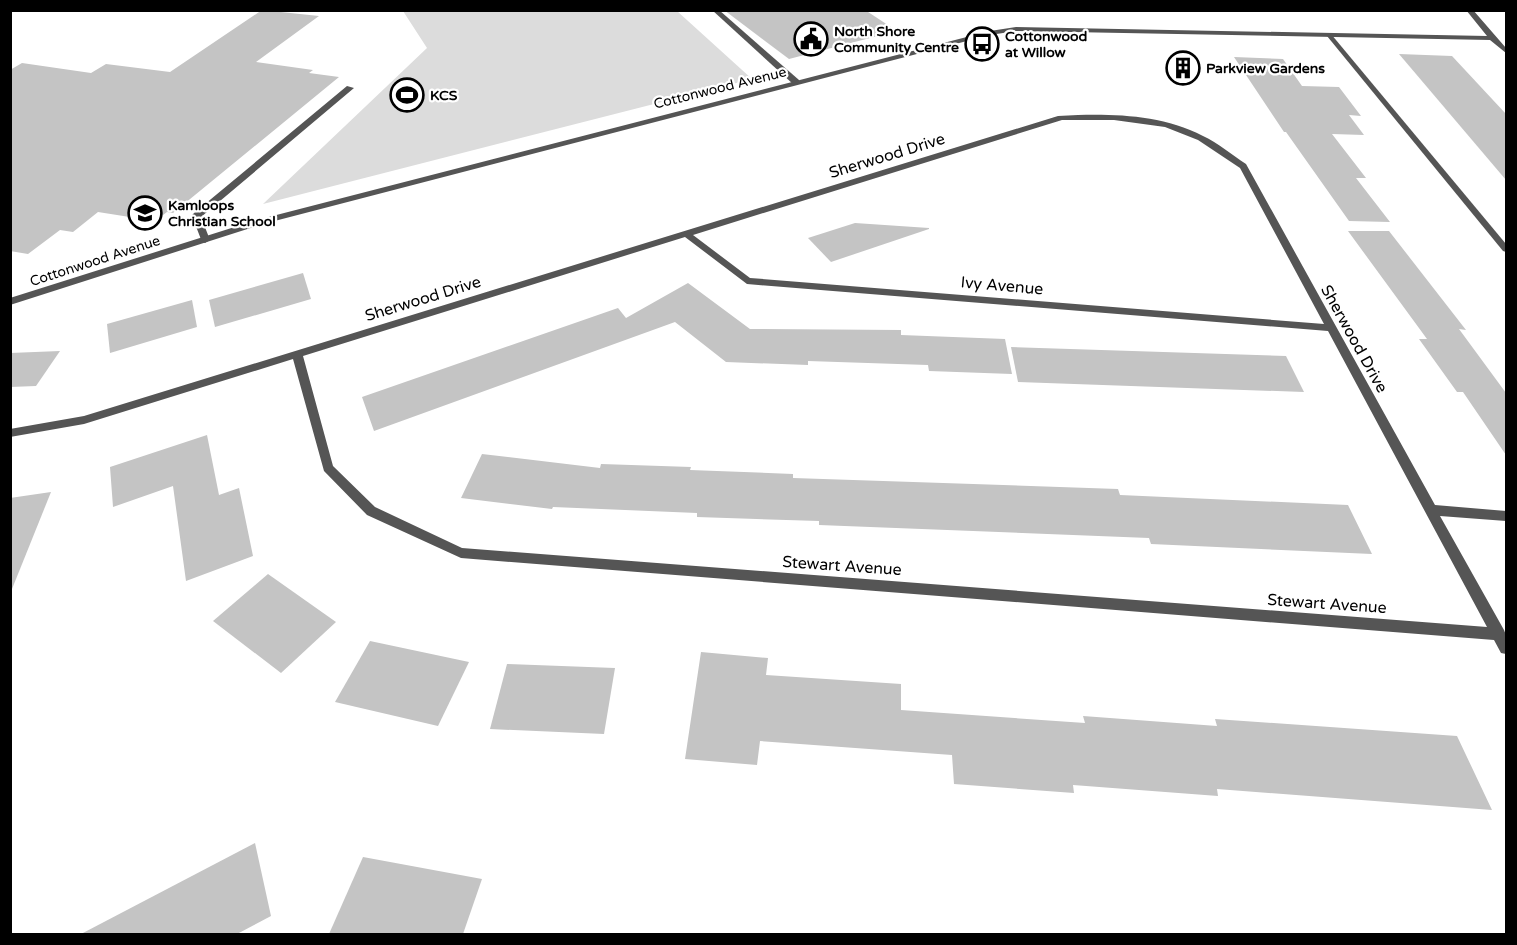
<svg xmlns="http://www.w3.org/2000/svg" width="1517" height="945" font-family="'Varela Round',sans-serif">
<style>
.green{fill:#dcdcdc}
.building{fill:#c4c4c4}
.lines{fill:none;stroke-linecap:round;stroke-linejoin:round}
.lane{fill:#555;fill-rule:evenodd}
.street{fill:#555;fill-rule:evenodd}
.labels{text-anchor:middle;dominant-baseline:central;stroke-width:4.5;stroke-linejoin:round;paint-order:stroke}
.far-poi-label{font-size:14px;font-weight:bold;fill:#000;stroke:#fff;text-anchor:start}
.far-street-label{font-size:14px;fill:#000;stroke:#fff}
.street-label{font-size:16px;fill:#000;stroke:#fff}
</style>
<rect width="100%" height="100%" fill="#fff"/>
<polygon class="green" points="403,11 677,11 752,79 263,204 427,48"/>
<g class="building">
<polygon points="262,10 319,16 256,62 313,70 309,73 339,77 173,213 167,212 155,221 98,212 73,232 60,230 28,254 10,251 10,70 22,63 91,73 106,64 170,72"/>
<polygon points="724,10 865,10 897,31 789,59"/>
<polygon points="1399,54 1452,56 1506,114 1506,180"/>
<polygon points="1234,57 1283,59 1302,86 1339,87 1361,116 1349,115 1364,135 1332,134 1366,178 1356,178 1390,222 1349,221 1286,132 1284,132"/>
<polygon points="855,223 929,228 929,229 831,262 808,238"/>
<polygon points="1348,231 1389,231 1466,330 1459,329 1506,393 1506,455 1463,392 1457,392 1419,339 1427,339"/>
<polygon points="303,273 311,299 215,327 209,300"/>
<polygon points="688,283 750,329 901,330 901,335 1005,339 1012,374 929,371 928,365 808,361 808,365 726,362 675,322 374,431 362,397 618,308 626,318"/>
<polygon points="192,300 197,327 110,353 107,324"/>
<polygon points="1011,347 1286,356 1304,392 1018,382"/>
<polygon points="60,351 36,386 10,387 10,353"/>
<polygon points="207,435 219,495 239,488 253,556 186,581 173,486 113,507 110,467"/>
<polygon points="482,454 600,468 601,464 691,467 690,470 793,474 793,478 1118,489 1120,495 1348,505 1372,554 1151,544 1149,538 819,525 819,521 697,517 697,513 553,507 552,509 461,498"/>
<polygon points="51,492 12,589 10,589 10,498"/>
<polygon points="268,574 336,622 281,673 213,621"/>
<polygon points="370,641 469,662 438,726 335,702"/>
<polygon points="701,652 768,658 766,675 901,684 901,710 1085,723 1083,716 1217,726 1215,719 1457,736 1492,810 1217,789 1218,796 1073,785 1074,793 954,784 952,755 760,741 757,765 685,759"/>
<polygon points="507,664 615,668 604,734 490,729"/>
<polygon points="255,843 271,916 237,934 81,934"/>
<polygon points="363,857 482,879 463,934 329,934"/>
</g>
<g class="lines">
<g class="lane">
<polygon points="712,10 719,10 799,80 799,84 793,84"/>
<polygon points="1327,34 1331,34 1506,244 1506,252 1503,251 1327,36"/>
<polygon points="347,86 354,88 201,217 210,240 205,243 202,242 192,216 193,214"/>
</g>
<g class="street">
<polygon points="1466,10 1473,10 1506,48 1506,53 1490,40 1016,31 990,35 263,224 10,305 10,298 257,220 990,31 1016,27 1487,36"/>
<path d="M1078 115C1121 114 1164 116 1203 136 1218 143 1232 155 1246 164L1435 505 1506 511V521L1440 516 1504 630 1506 635V654L1501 653 1494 640 461 558 367 515 324 471 293 359 84 424 10 437V429L84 416 1058 116ZM1062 120H1114L1165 127 1198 140 1240 168 1324 324 750 278 693 235ZM685 237 747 284 1328 331 1487 627 462 548 375 507 333 466 303 356Z"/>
</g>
</g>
<defs>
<symbol id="civic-ring" viewBox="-11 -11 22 22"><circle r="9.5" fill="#fff" stroke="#000" stroke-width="1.5"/><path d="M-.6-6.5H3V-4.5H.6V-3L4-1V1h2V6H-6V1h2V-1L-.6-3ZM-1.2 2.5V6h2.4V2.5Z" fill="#000"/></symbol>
<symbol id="bus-ring" viewBox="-11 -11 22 22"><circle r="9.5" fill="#fff" stroke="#000" stroke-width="1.5"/><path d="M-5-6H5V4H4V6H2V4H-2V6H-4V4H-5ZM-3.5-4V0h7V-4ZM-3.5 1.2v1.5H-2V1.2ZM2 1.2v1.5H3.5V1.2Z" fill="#000"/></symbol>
<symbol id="building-ring" viewBox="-11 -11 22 22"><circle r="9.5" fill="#fff" stroke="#000" stroke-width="1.5"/><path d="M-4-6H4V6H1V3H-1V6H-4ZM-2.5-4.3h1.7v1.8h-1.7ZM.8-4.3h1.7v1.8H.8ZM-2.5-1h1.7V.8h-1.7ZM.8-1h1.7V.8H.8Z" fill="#000"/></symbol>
<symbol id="stadium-ring" viewBox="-11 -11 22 22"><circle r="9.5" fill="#fff" stroke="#000" stroke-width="1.5"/><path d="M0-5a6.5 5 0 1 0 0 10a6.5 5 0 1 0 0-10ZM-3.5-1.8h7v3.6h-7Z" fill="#000"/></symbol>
<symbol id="school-ring" viewBox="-11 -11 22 22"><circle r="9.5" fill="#fff" stroke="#000" stroke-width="1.5"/><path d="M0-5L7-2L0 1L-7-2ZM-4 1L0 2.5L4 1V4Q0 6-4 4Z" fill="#000"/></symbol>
</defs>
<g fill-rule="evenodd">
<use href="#civic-ring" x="792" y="20" width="38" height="38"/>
<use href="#bus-ring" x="963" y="25" width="38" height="38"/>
<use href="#building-ring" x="1164" y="49" width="38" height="38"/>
<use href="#stadium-ring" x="388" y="76" width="38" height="38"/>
<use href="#school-ring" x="126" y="194" width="38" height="38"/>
</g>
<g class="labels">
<g class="far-poi-label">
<text x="834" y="31">North Shore<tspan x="834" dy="16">Community Centre</tspan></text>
<text x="1005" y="36">Cottonwood<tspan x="1005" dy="16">at Willow</tspan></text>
<text x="1206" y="68">Parkview Gardens</text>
<text x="430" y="95">KCS</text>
<text x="168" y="205">Kamloops<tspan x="168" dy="16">Christian School</tspan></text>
</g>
<g class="far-street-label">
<text transform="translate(720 88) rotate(-14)">Cottonwood Avenue</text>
<text transform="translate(95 261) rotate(-18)">Cottonwood Avenue</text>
</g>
<g class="street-label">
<text transform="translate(887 156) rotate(-17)">Sherwood Drive</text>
<text transform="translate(1002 286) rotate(5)">Ivy Avenue</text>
<text transform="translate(423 299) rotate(-17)">Sherwood Drive</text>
<text transform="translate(1354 339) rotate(61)">Sherwood Drive</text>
<text transform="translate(842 566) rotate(4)">Stewart Avenue</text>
<text transform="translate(1327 604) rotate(4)">Stewart Avenue</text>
</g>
</g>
<rect width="1517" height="945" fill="none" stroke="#000000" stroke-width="24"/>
</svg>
